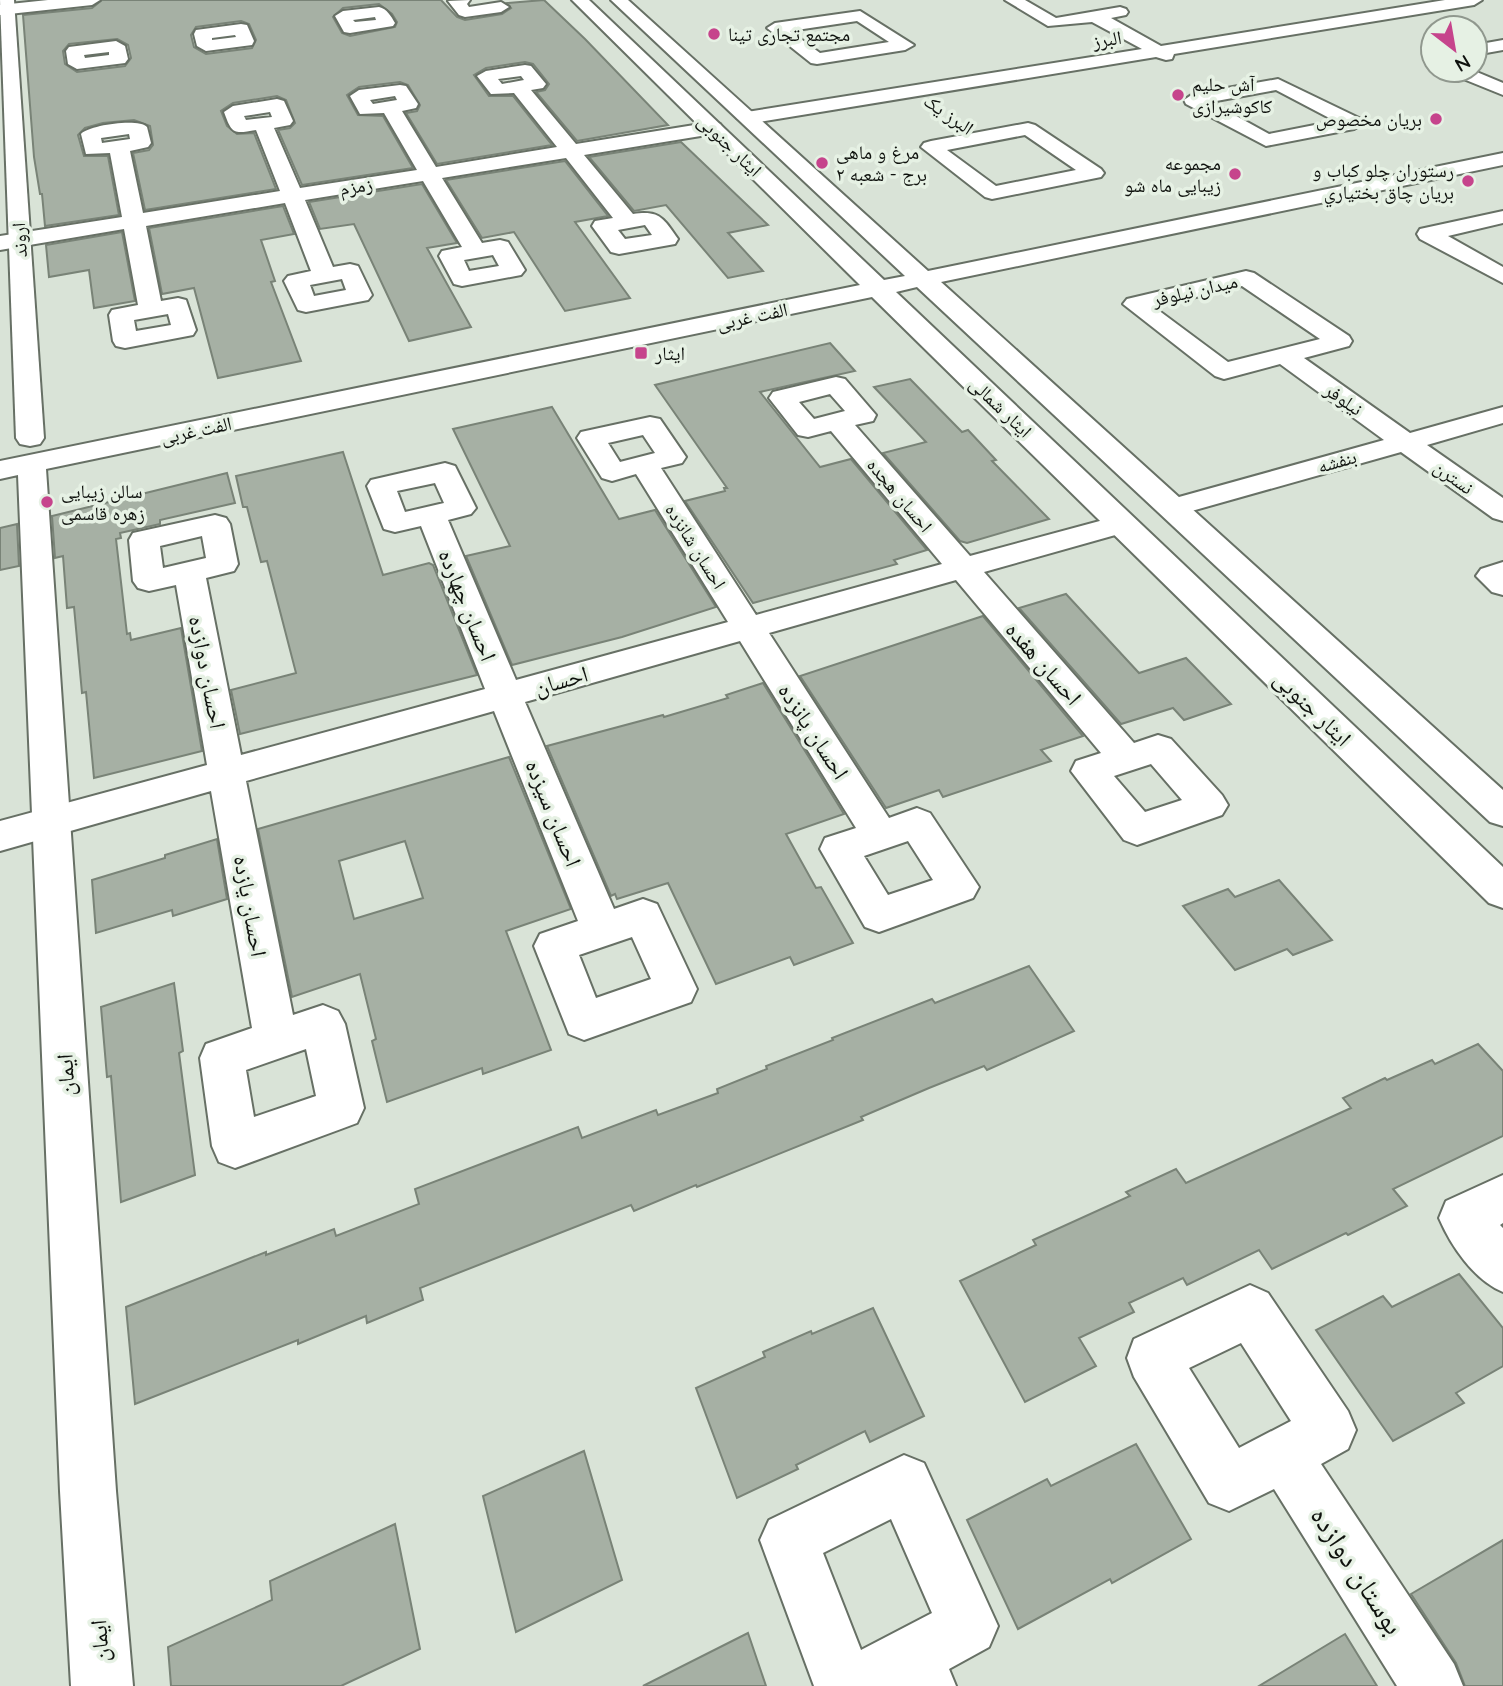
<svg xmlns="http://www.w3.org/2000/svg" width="1503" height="1686" font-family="Quicksand,'Noto Naskh Arabic',sans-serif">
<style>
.building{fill:#a6b0a4;stroke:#798377;stroke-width:2;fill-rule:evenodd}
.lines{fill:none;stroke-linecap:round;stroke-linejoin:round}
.street-casing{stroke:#677065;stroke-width:4}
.secondary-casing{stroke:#677065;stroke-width:4}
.street{fill:#fff;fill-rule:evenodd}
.secondary{fill:#fff;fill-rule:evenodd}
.poi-dot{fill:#c6448c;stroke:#e6f1e4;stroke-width:2.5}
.labels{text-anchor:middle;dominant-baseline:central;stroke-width:7;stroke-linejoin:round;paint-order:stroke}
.far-poi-label{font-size:19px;fill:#0f120e;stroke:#e6f1e4;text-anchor:start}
.far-street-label{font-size:19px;fill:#0f120e;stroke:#e6f1e4}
.street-label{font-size:23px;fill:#0f120e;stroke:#e6f1e4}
.near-street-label{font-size:28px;fill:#0f120e;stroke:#e6f1e4}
</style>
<rect width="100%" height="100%" fill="#d9e3d7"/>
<g class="building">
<path d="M102 0H441L457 17 465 20 502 14 511 8 507 3 544 0 585 39 668 125 577 141 536 92 545 90 549 84 533 64 525 62 486 68 474 75 489 96H513L552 145 437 164 406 113 417 111 420 105 408 85 400 82 359 87 347 95 358 115 383 116 413 168 302 185 278 130 290 128 295 123 286 100 277 96 233 103 221 111 227 126 237 134 254 133 276 189 145 210 133 153 149 150 153 145 150 126 134 120 103 123 85 128 78 135 84 156H108L119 215 45 226 42 194H40L34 157 23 15 92 8ZM379 4 392 14 397 22 395 27 350 36 342 33 333 17 343 8ZM241 21 249 24 256 40 252 48 206 54 194 47 191 35 196 27ZM117 39 128 45 131 58 125 66 77 72 65 64 63 51 69 44Z"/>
<polygon points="681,142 768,225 728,233 763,271 728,278 666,205 634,211 589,157"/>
<polygon points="565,161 608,216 575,222 630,298 565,311 514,232 482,238 446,180"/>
<polygon points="422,184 457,243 427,248 471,327 409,341 354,224 320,229 309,202"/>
<polygon points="283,206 294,234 261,240 275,281 271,282 301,361 218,378 194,288 162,294 149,228"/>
<polygon points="122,232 135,301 94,308 89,270 49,277 46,245"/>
<polygon points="830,343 855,371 760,392 820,467 851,459 927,550 894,560 897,564 753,603 685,501 725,491 724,488 727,488 655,385"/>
<polygon points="910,379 962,432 968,430 996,460 992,461 1049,519 967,543 960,541 883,453 926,442 874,387"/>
<polygon points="552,407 619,519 655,510 716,607 622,637 512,665 466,556 510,546 453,429"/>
<polygon points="343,452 383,575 429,563 433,565 477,675 240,734 231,690 296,673 267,561 261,562 247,507 243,507 236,476"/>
<polygon points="227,473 235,503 160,520 160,524 120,533 121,538 116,539 127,634 130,633 131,640 181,628 202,751 94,778 86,692 82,693 74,607 67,608 63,556 55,558 52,516"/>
<polygon points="17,524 19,566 0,570 0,528"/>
<polygon points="1066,594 1139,673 1186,658 1231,704 1184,720 1173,708 1121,724 1019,608"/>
<polygon points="983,616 1083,736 1041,750 1051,761 943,797 939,790 886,808 800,676"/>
<polygon points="763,683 844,814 786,834 816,888 821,887 853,943 794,965 790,957 716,984 668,883 617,899 615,894 611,896 547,746 663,715 664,717 728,698 726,695"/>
<path d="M509 757 571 909 506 931 551 1050 483 1074 482 1068 387 1102 372 1041 376 1039 360 974 292 997 258 829ZM405 841 423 898 354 919 339 861Z"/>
<polygon points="217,839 227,899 173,916 172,910 96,933 92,880 165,858 165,855"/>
<polygon points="1279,880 1332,940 1293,955 1287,949 1235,970 1183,906 1228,889 1235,897"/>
<polygon points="1029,966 1074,1031 987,1070 984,1066 929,1088 861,1117 863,1120 697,1187 696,1185 634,1211 631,1205 420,1288 423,1300 367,1323 366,1316 298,1344 298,1340 135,1404 126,1307 266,1252 266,1255 334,1229 336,1236 419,1204 415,1189 578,1127 582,1138 656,1110 658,1115 718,1093 717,1089 767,1069 766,1066 833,1040 832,1038 932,999 935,1003"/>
<polygon points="174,983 183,1051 179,1053 195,1175 121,1202 111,1076 107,1077 101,1007"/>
<polygon points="1478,1044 1503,1071 1503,1136 1393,1189 1407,1206 1348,1235 1346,1233 1272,1269 1259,1250 1187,1285 1183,1278 1129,1303 1134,1312 1079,1338 1096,1366 1025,1402 960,1281 1036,1245 1033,1240 1130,1196 1126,1192 1176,1169 1186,1183 1351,1108 1343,1098 1385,1078 1387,1080 1432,1060 1435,1064"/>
<polygon points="1459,1274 1503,1328 1503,1366 1456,1393 1464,1403 1393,1441 1316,1330 1383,1296 1392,1307"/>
<polygon points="873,1308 924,1416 870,1442 865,1431 796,1465 798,1469 737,1498 696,1388 765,1357 763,1352 811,1331 812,1334"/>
<polygon points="1136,1444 1191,1539 1112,1583 1110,1579 1018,1629 967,1520 1047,1479 1051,1486"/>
<polygon points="584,1451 622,1580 516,1632 483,1496"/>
<polygon points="395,1524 420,1649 341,1686 171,1686 168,1647 272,1600 270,1581"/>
<polygon points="1503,1540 1503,1686 1465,1686 1456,1663 1411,1594"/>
<polygon points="748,1633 766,1686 643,1686"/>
<polygon points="1345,1634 1377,1686 1259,1686"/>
</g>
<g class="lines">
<defs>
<g id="street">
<polygon points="48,0 100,0 92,5 0,15 0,5"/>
<polygon points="470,0 467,4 469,7 501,2 509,7 501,12 465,17 459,15 448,1"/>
<polygon points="1005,0 1025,0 1056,18 1120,7 1126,9 1128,12 1126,15 1111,18 1161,46 1445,0 1482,0 1474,5 1174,54 1172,59 1166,60 1156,57 747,124 737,118 747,112 1142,49 1092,22 1048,26"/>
<path d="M379 7C387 9 391 16 395 23L393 26 350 33 344 32 335 16 343 11ZM375 17 376 20 355 22 353 20Z"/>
<path d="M860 11 914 45 905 50 817 64 811 63 767 28 775 23ZM857 21 889 42 820 53 790 31Z"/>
<path d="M241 24 247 25 254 41 252 45 206 51 197 46 194 34 196 30ZM235 35 236 37 212 40V38Z"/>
<polygon points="1503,40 1503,50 1475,55 1475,45"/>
<path d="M116 41 125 46 128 59 125 63 77 69 68 64 66 51 69 47ZM109 52V55L85 58 84 55Z"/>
<path d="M525 65 531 66 546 84 543 88 531 90 576 144 713 122 720 124 723 128 713 134 584 155 633 214C660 210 663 218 678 239L675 244 619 254 611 252 592 226 595 221 613 218 566 158 442 178 482 243 500 240 508 242 525 270 521 275 462 286 454 284 439 256 442 251 462 247 423 181 305 200 333 267 350 264 358 266 372 295 368 300 306 312 298 310 284 281 288 276 311 271 285 203 146 226 161 301 178 298 186 300 196 330 193 335 125 348 116 346 113 341 109 315 112 310 138 305 124 229 0 250V236L122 217 110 153 86 154 81 134C89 125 139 118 147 127L151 143 148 147 130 151 143 213 280 191 256 130C233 134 232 134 224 112L233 106 277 99 284 101 293 121 290 125 274 128 300 188 417 170 384 113 360 114 350 96 359 90 400 85 406 86 418 104 416 108 402 111 436 167 557 147 514 93 491 94 477 76 486 71ZM521 76 524 80 502 84 498 79ZM395 96 397 100 373 104 370 100ZM270 112 272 117 246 120 244 116ZM129 134 130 139 102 143 101 138ZM645 225 652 235 625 239 618 230ZM493 255 499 266 469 271 464 260ZM342 279 346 290 314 296 310 285ZM168 314 171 325 136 331 134 320Z"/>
<polygon points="1448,70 1472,70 1503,83 1503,95 1451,74"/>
<path d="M1278 79 1361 119 1364 123 1354 129 1266 146 1186 104 1184 100 1193 94ZM1276 90 1335 121 1269 134 1211 102Z"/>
<path d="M1028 123 1035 125 1101 169 1104 173 1101 177 992 199 985 197 921 147 924 143 931 141ZM1025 135 1076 170 996 186 947 150Z"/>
<polygon points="1503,211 1503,223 1448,236 1503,267 1503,283 1420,239 1417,234 1420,229"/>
<path d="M1246 271 1254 273 1349 336 1352 341 1349 346 1304 358 1410 433 1503 407V423L1427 445 1503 498V521L1493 518 1401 452 1181 514 1171 517 1161 514 1156 508 1161 502 1384 440 1280 364 1224 379 1215 376 1123 304 1127 299ZM1242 286 1320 339 1228 362 1154 307Z"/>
<path d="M836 377 845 379 876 415 873 421 855 425 970 556 1122 515 1133 518 1137 524 1133 530 984 572 1134 743 1158 735 1171 739 1222 795 1228 805 1222 815 1137 845 1124 840 1071 771 1076 761 1101 753 956 580 769 633 889 818 917 808 930 813 979 887 973 898 879 932 865 927 820 849 825 838 856 828 740 641 525 702 614 909 643 899 657 904 697 989 691 1002 584 1040 569 1034 534 946 540 934 578 921 494 711 246 781 293 1015 323 1005 338 1011 345 1024 364 1108 357 1123 341 1129 235 1168 219 1162 212 1146 200 1058 206 1044 252 1028 211 791 0 851V821L207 765 176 585 149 591 138 588 133 581 129 540 133 533 215 515 226 518 230 524 238 564 234 571 206 578 241 755 485 689 421 526 395 532 384 529 367 486 371 480 445 463 455 466 476 508 471 514 448 520 516 680 728 622 636 474 612 481 602 478 577 438 581 432 650 417 660 419 686 457 682 463 661 468 756 615 942 564 831 431 808 437 798 435 769 398 773 392ZM830 394 845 411 814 419 799 402ZM643 435 655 453 620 462 608 443ZM435 483 444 503 405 512 397 491ZM202 536 206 558 163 568 160 546ZM1151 764 1182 800 1145 812 1114 776ZM908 841 933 880 888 895 864 856ZM632 937 651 979 596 998 579 955ZM306 1049 316 1096 254 1117 246 1070Z"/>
<polygon points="1503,562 1503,595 1492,592 1476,576 1481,569"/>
<path d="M1503 1175V1223L1500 1225 1503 1228V1292C1474 1280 1451 1246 1439 1218L1446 1201Z"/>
<path d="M1250 1285 1268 1293 1348 1411 1356 1430 1348 1449 1321 1464 1454 1664 1463 1686H1397L1274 1489 1229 1511 1209 1503 1134 1377 1127 1358 1134 1339ZM1241 1343 1291 1421 1239 1448 1189 1368Z"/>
<path d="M904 1455 924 1463 998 1626 989 1647 949 1669 956 1686H814L760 1540 769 1520ZM891 1519 932 1613 861 1650 823 1553Z"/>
</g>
<g id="secondary">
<polygon points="0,0 14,0 44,438 40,444 30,446 20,444 16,438"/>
<polygon points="572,0 589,0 884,280 905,276 611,0 628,0 928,271 1503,153 1503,165 941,282 1503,790 1503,826 1490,822 917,287 896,292 1503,867 1503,908 1489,903 872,297 46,469 116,1491 133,1686 71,1686 60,1491 18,475 0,479 0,461 860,285"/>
</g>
</defs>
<use href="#street" class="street-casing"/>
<use href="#secondary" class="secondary-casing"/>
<use href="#street" class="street"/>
<use href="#secondary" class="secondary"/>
</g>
<g class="poi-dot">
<circle cx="714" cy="34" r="7"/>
<circle cx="1178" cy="95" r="7"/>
<circle cx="1436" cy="119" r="7"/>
<circle cx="822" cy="163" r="7"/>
<circle cx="1235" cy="174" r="7"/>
<circle cx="1468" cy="181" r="7"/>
<rect x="634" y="346" width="14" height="14" rx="3.5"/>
<circle cx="47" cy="502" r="7"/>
</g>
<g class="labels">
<g class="far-poi-label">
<text x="728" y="34">مجتمع تجاری تینا</text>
<text x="1192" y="84">آش حلیم<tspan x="1192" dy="22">کاکوشیرازی</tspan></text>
<text x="1422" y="119" text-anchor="end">بریان مخصوص</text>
<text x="836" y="152">مرغ و ماهی<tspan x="836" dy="22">برج - شعبه ۲</tspan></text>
<text x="1221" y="163" text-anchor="end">مجموعه<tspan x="1221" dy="22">زیبایی ماه شو</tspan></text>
<text x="1454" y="170" text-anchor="end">رستوران چلو كباب و<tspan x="1454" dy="22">بريان چاق بختياري</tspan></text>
<text x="655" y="353">ایثار</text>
<text x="61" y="491">سالن زیبایی<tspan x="61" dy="22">زهره قاسمی</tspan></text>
</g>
<g class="far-street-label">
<text transform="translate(1107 39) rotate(-9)">البرز</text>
<text transform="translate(949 114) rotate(35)">البرز یک</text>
<text transform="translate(730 145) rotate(44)">ایثار جنوبی</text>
<text transform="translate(356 186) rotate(-9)">زمزم</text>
<text transform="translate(19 240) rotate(-93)">اروند</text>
<text transform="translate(1195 290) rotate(-13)">میدان نیلوفر</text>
<text transform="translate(752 316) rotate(-12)">الفت غربی</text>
<text transform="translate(1344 399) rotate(35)">نیلوفر</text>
<text transform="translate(1001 407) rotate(44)">ایثار شمالی</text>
<text transform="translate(196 430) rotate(-12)">الفت غربی</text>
<text transform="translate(1337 461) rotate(-16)">بنفشه</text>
<text transform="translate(1454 477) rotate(36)">نسترن</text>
<text transform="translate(900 495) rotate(50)">احسان هجده</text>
<text transform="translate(696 546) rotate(58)">احسان شانزده</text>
</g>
<g class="street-label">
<text transform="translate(468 605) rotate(68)">احسان چهارده</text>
<text transform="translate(1044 663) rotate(49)">احسان هفده</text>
<text transform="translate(208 672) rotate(79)">احسان دوازده</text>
<text transform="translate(561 680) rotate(-16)">احسان</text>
<text transform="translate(1313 708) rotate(44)">ایثار جنوبی</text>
<text transform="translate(814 731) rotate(57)">احسان پانزده</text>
<text transform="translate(554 813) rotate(68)">احسان سیزده</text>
<text transform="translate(251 906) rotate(80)">احسان یازده</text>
<text transform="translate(65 1075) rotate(-93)">ایمان</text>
<text transform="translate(99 1641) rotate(-94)">ایمان</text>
</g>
<g class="near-street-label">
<text transform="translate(1358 1570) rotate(57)">بوستان دوازده</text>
</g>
</g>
<g transform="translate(1454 49) rotate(149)"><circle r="33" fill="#e6f1e4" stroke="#90988e" stroke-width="2"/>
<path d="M0-5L12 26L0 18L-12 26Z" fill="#c6448c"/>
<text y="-10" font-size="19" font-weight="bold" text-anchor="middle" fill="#0f120e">N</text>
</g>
</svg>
